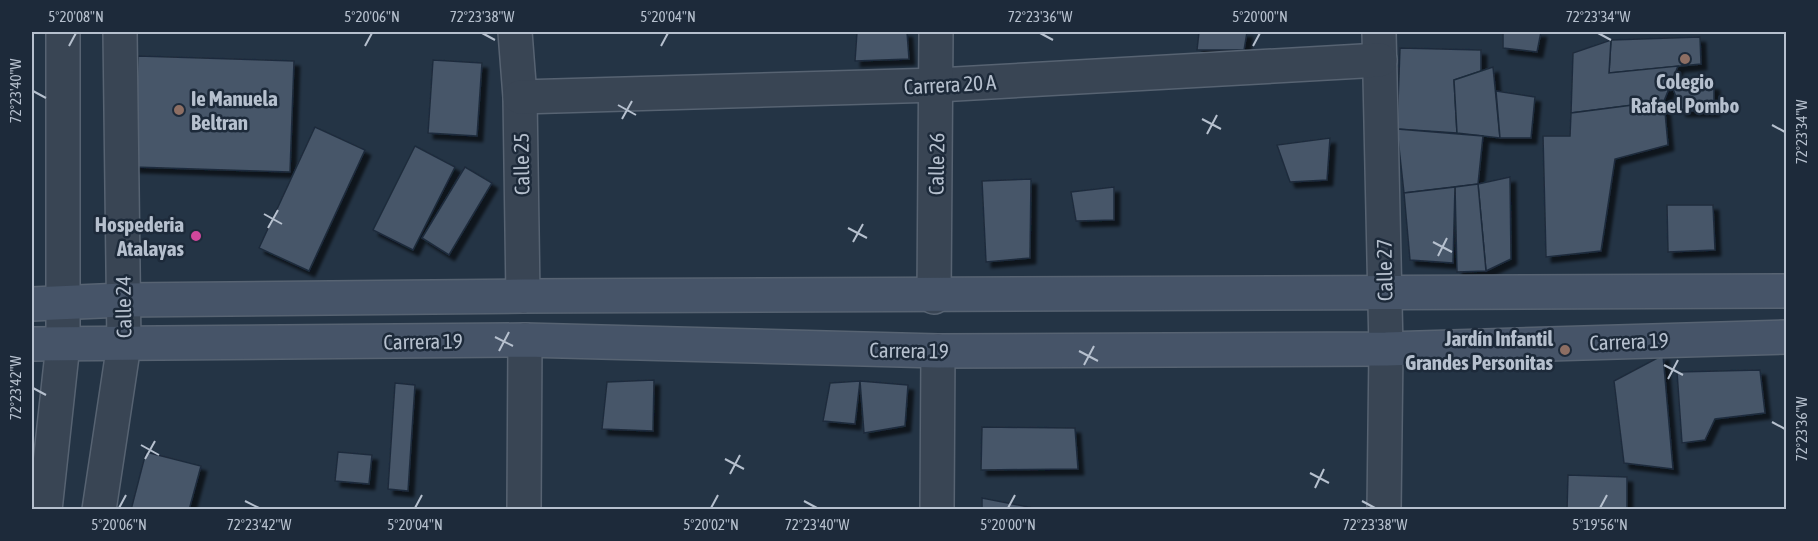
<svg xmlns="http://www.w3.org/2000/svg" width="1818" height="541" font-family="'Asap Condensed',sans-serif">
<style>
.building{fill:#465669;stroke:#1f2c3c;stroke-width:1.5;filter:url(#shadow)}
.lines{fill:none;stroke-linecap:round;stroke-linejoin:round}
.minor-casing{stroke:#576372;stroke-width:36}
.tertiary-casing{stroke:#576372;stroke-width:36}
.secondary-casing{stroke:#576372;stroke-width:36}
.minor{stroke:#394554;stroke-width:33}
.tertiary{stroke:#394554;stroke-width:33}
.secondary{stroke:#465468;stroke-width:33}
.ticks{fill:none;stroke:#b6c0ce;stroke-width:2}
.education-dot{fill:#8d6e63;stroke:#1d2a3a;stroke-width:2}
.hotel-dot{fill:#d1479c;stroke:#1d2a3a;stroke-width:2}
.labels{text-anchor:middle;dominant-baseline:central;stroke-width:5;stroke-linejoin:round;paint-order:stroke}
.poi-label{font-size:21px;font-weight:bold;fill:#b6c0ce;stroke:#1d2a3a;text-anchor:end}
.street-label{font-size:21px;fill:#b6c0ce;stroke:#1d2a3a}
.neatline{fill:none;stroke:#b6c0ce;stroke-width:2}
.ticks-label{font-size:15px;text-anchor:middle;fill:#b6c0ce}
</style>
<defs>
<filter id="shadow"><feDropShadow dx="5.5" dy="5.5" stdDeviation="1.5" flood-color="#0009"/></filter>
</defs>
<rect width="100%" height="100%" fill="#243445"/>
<g class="building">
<polygon points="857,32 907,32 909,59 855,61"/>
<polygon points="1199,32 1247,32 1244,50 1197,50"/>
<polygon points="1503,32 1541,32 1537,52 1503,48"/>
<polygon points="1700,37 1701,64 1609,73 1611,40"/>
<polygon points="1611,40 1609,73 1678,66 1664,101 1571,113 1573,53"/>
<polygon points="1400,48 1481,50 1481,71 1454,80 1457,133 1397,129"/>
<polygon points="138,56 294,61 290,172 134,167"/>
<polygon points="433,60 482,63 477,136 428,133"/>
<polygon points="1493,67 1500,138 1457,133 1454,80"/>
<polygon points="1671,83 1714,85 1714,111 1681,111"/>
<polygon points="1496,91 1535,97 1531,138 1500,138"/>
<polygon points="1664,101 1668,145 1615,159 1601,251 1546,257 1543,136 1570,136 1571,113"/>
<polygon points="315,127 365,150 309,271 259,248"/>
<polygon points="1397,129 1483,136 1478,184 1404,193"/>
<polygon points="1330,138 1327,180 1290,182 1277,145"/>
<polygon points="415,146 455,167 413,250 373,230"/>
<polygon points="465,167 492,183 449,255 422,238"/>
<polygon points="1510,177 1511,259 1486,271 1478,184"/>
<polygon points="1031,179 1030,258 986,262 982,181"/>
<polygon points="1478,184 1486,271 1457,272 1455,187"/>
<polygon points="1114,187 1114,220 1076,221 1071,192"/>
<polygon points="1455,187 1453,263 1410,260 1404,193"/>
<polygon points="1667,205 1713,205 1715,250 1668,252"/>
<polygon points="1663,355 1673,469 1624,463 1614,381"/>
<polygon points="1760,370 1765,413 1715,419 1705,440 1682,443 1677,372"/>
<polygon points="654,380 653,431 602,429 607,382"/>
<polygon points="860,381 855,424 823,421 830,383"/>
<polygon points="860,381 908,385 905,426 864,433"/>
<polygon points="395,383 415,385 408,491 388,489"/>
<polygon points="982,427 1075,428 1078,469 981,470"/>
<polygon points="146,452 201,466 189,510 131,510"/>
<polygon points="338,452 372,455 369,484 335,481"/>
<polygon points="1568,475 1627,477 1627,510 1567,510"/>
<polygon points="982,498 1044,510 982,510"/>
</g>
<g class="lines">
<defs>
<g id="minor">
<polyline points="515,32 520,97 523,296"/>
<polyline points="1379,32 1386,349 1384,510"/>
<polyline points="520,97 938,85 1380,60"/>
<polyline points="934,297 936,32"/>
<polyline points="524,510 525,340"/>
<polyline points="937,510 938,351"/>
</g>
<g id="tertiary">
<polyline points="45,510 63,344 63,32"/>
<polyline points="99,510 124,344 120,32"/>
</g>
<g id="secondary">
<polyline points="32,304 123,300 523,296 1786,291"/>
<polyline points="32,344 525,340 938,351 1386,349 1786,337"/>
</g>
</defs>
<use href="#minor" class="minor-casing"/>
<use href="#tertiary" class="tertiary-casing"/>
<use href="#secondary" class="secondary-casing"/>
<use href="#minor" class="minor"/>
<use href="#tertiary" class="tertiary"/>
<use href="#secondary" class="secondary"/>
</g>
<path class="ticks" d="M482 33 495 40M1040 33 1053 40M1598 33 1611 40M69 46 76 33M365 46 372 33M661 46 668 33M1253 46 1260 33M33 91 46 98M618 105 636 115M622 119 632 101M1202 119 1221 129M1772 125 1785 132M1207 134 1217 115M264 214 282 224M268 228 278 210M848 228 867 238M853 242 863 224M1433 242 1452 252M1438 256 1447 238M495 337 513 346M499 351 509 332M1079 351 1098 361M1084 365 1094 346M1664 365 1683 375M1668 379 1678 360M33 388 46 395M1772 422 1785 429M141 445 159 455M145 459 155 441M725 459 744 469M1310 473 1329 483M730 474 740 455M1315 488 1324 469M245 501 259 508M804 501 817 508M1362 501 1375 508M119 508 126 495M415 508 422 495M711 508 718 495M1008 508 1015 495M1600 508 1607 495"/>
<g class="education-dot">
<circle cx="1685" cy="59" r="6"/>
<circle cx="179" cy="110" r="6"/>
<circle cx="1565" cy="350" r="6"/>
</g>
<circle class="hotel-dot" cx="196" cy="236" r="6"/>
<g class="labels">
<g class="poi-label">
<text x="1685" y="81" text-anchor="middle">Colegio<tspan x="1685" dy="24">Rafael Pombo</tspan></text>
<text x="191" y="98" text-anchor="start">Ie Manuela<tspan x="191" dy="24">Beltran</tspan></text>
<text x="184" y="224">Hospederia<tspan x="184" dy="24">Atalayas</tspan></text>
<text x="1553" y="338">Jardín Infantil<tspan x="1553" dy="24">Grandes Personitas</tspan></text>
</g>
<g class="street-label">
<text transform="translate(950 84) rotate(-3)">Carrera 20 A</text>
<text transform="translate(521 164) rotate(-91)">Calle 25</text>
<text transform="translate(936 164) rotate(-89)">Calle 26</text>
<text transform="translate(1384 270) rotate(-91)">Calle 27</text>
<text transform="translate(123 307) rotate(-91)">Calle 24</text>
<text transform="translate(423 341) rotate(-1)">Carrera 19</text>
<text transform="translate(1629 341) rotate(-2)">Carrera 19</text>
<text transform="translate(909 350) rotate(1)">Carrera 19</text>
</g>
</g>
<rect width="1818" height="541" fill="none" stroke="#1d2a3a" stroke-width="66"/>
<rect x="33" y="33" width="1752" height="475" class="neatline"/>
<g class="ticks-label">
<text x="76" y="22">5°20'08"N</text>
<text x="372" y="22">5°20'06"N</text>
<text x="482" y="22">72°23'38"W</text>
<text x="668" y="22">5°20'04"N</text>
<text x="1040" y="22">72°23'36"W</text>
<text x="1260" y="22">5°20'00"N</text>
<text x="1598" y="22">72°23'34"W</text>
<text transform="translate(16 91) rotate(-90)" y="5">72°23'40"W</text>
<text transform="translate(1802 132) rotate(-90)" y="5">72°23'34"W</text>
<text transform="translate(16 388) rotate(-90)" y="5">72°23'42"W</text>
<text transform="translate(1802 429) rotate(-90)" y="5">72°23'36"W</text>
<text x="119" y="530">5°20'06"N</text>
<text x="259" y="530">72°23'42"W</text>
<text x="415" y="530">5°20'04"N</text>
<text x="711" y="530">5°20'02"N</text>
<text x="817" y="530">72°23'40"W</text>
<text x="1008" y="530">5°20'00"N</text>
<text x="1375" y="530">72°23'38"W</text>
<text x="1600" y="530">5°19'56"N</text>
</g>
</svg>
